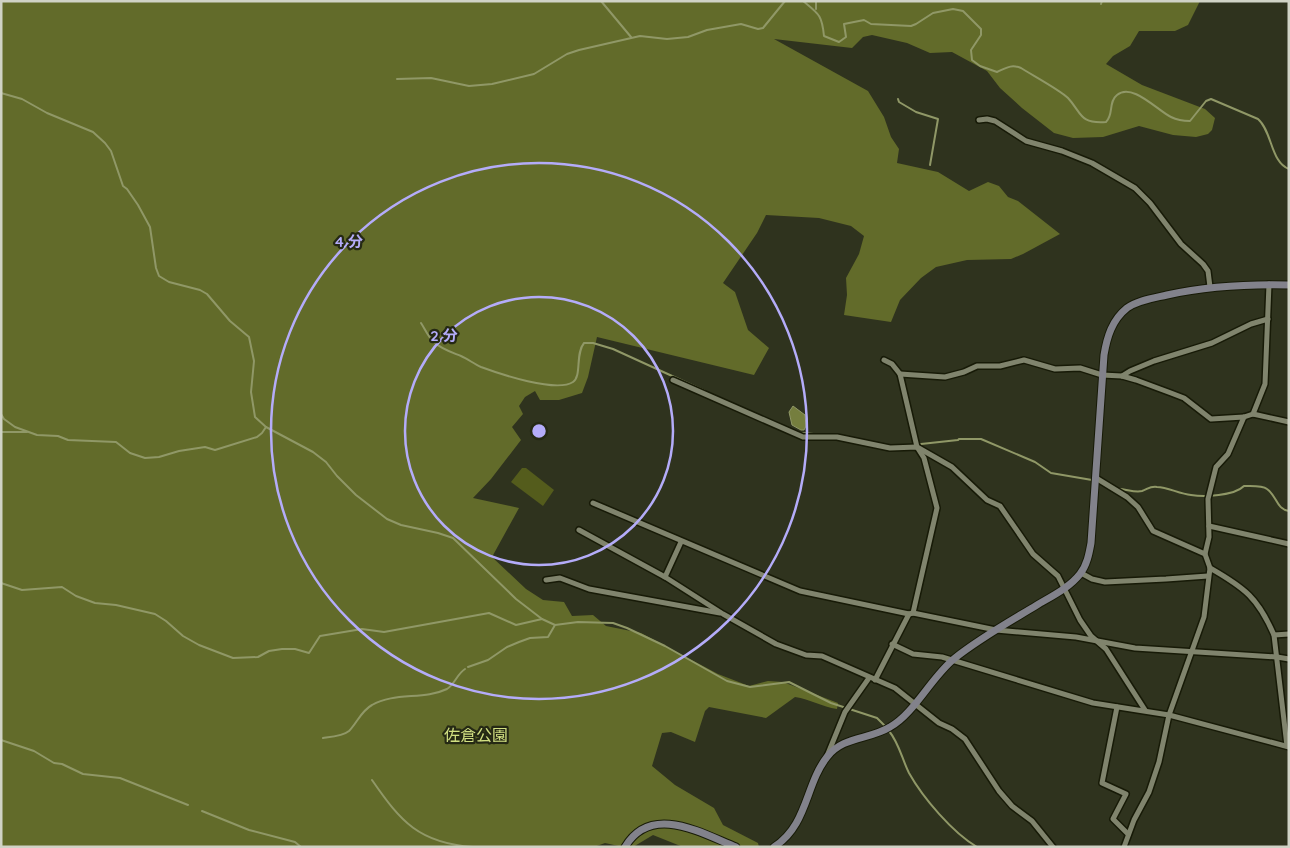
<svg xmlns="http://www.w3.org/2000/svg" width="1290" height="848" font-family="Quicksand,'Noto Sans JP',sans-serif">
<style>
.green{fill:#545c1c}
.forest{fill:#626b2a}
.water{fill:#757e3e;stroke:#909867}
.lines{fill:none;stroke-linecap:round;stroke-linejoin:round}
.stream{stroke:#909867;stroke-width:2}
.street-casing{stroke:#171a07;stroke-width:8}
.secondary-casing{stroke:#171a07;stroke-width:9}
.street{stroke:#80846d;stroke-width:5}
.secondary{stroke:#82828b;stroke-width:7}
.ring{fill:none;stroke:#b4acf9;stroke-width:2.5}
.labels{text-anchor:middle;dominant-baseline:central;stroke-width:4.5;stroke-linejoin:round;paint-order:stroke}
.park-label{font-size:16px;fill:#d2e082;stroke:#252914}
.centre{fill:#b4acf9;stroke:#252914;stroke-width:2.5}
.ring-label{font-size:15px;text-anchor:middle;font-weight:bold;fill:#b4acf9;stroke:#252914;stroke-width:4.5;stroke-linejoin:round;paint-order:stroke}
</style>
<rect width="100%" height="100%" fill="#2f331e"/>
<polygon class="green" points="522,468 526,468 554,490 543,506 511,482"/>
<path class="forest" d="M1 1H1200L1188 25 1175 31H1139L1130 46 1113 56 1106 64 1142 85 1205 109 1215 118 1212 130 1208 134 1196 137 1173 135 1139 126 1103 137 1073 138 1054 133 1022 108 1000 88 987 71 952 52 930 53 907 43 872 35 863 37 852 48 774 39 868 91 884 117 891 137 899 149 897 163 938 172 969 191 988 182 999 186 1008 197 1018 201 1060 234 1023 254 1011 259 967 260 936 267 921 278 900 300 891 322 844 315 847 295 846 278 859 254 864 236 851 226 819 218 766 215 757 233 723 283 735 292 748 330 769 348 754 375 597 337 588 377 582 393 559 400H540L535 391 525 397 519 406 523 414 512 427 521 440 491 479 473 498 519 508 492 557 526 589 543 600 564 602 572 616 593 615 606 626 641 633 718 674 749 686 768 681 783 682 838 703 837 709C822 707 810 699 795 697L766 718 709 707 705 711 695 742 671 732 662 733 652 766 675 785 714 808 723 825 758 843 759 847H683L653 835 633 847H623L605 843 594 847H1Z"/>
<polygon class="water" points="793,406 805,415 806,426 804,430 801,430 792,425 789,412"/>
<g class="lines">
<g class="stream">
<polyline points="601,1 631,37"/>
<path d="M803 1C819 14 822 15 824 36L839 42 846 37 844 24 864 20 871 24 911 26 916 24 933 13 953 9 963 11 981 29V35L971 50 972 60 980 66 997 72C1006 68 1011 64 1021 68 1032 75 1060 90 1068 98 1082 113 1079 124 1106 122 1114 115 1108 102 1117 95 1132 82 1158 111 1171 117 1177 120 1183 121 1190 121L1206 101 1211 99 1258 119C1272 131 1271 163 1289 169"/>
<polyline points="1101,4 1102,1"/>
<polyline points="816,9 816,1"/>
<polyline points="397,79 431,78 469,86 492,84 534,74 567,54 579,50 640,36 667,39 688,37 707,30 741,24 758,29 763,28 785,1"/>
<polyline points="1,93 22,99 47,113 93,132 105,143 111,151 123,186 127,189 138,205 150,227 156,268 159,276 169,282 200,290 207,294 230,321 249,337 254,361 251,392 255,417 266,427 313,452 326,462 337,476 356,495 387,519 401,525 438,533 453,538 516,599 542,619 555,625 578,622 613,623 627,628 665,646 727,681 750,687 789,682 831,703 877,718 886,727"/>
<polyline points="898,99 899,102 916,112 938,119 930,165"/>
<path d="M421 323C425 329 428 337 434 342 441 349 451 352 461 356 468 359 474 364 481 367 500 374 556 393 573 382 582 376 575 354 584 343H593L613 349 705 391"/>
<polyline points="1,414 4,419 15,427 37,435 58,436 68,440 116,442 130,453 145,458 159,457 179,451 205,447 215,450 257,437 262,433 266,427"/>
<polyline points="1,432 27,432"/>
<polyline points="801,433 826,435"/>
<polyline points="921,444 958,440 959,439 981,439 1035,462 1051,473 1092,480"/>
<path d="M1119 489C1126 489 1135 493 1142 491 1148 489 1150 486 1157 487 1168 487 1179 494 1191 495 1204 497 1234 496 1244 486 1250 486 1262 485 1267 489 1277 496 1276 509 1289 511"/>
<polyline points="1,583 22,590 62,587 76,596 95,603 116,605 155,614 166,621 183,636 199,645 233,658 258,657 269,651 282,649 295,649 309,653 320,636 362,629 384,632 489,613 516,625 542,619"/>
<polyline points="468,667 488,660 507,647 519,642 530,638 548,637 555,625"/>
<path d="M889 731C899 743 902 759 909 773 923 798 953 833 977 847"/>
<path d="M323 738C330 737 343 736 349 731 357 723 361 711 372 705 394 692 424 700 447 689 455 684 457 674 465 669"/>
<polyline points="1,740 34,751 54,763 62,764 83,774 120,778 188,805"/>
<path d="M372 780C401 822 419 843 473 847"/>
<polyline points="202,811 249,830 295,842 301,847"/>
</g>
<defs>
<g id="street">
<polyline points="979,120 987,119 995,121 1026,141 1062,151 1092,163 1135,188 1150,203 1181,244 1203,264 1208,271 1210,287"/>
<polyline points="884,360 892,364 900,374 917,447 924,458 937,508 913,613"/>
<polyline points="900,374 945,377 964,372 977,366 1000,366 1024,360 1055,369 1080,368 1102,375 1122,376 1136,380 1171,393 1184,398 1211,419 1244,417 1253,414 1289,422"/>
<polyline points="1122,376 1130,371 1154,361 1212,343 1251,324 1268,319"/>
<polyline points="673,380 803,437 837,437 890,448 917,447 952,467 987,500 1000,506 1033,554 1058,576 1080,620 1091,636 1106,649 1145,710"/>
<polyline points="1253,414 1265,384 1269,284"/>
<polyline points="1096,478 1127,497 1138,507 1153,531 1205,554"/>
<polyline points="593,503 800,591 909,614 913,613 996,630 1076,637 1135,648 1277,657 1289,659"/>
<polyline points="1209,526 1289,544"/>
<polyline points="579,530 665,577 723,614 776,644 806,655 822,656 895,688 939,723 952,729 965,739 999,791 1012,806 1032,821 1053,847"/>
<path d="M1210 568C1245 588 1258 598 1274 635L1287 746"/>
<polyline points="1081,573 1092,579 1105,582 1166,579 1208,576"/>
<polyline points="665,577 681,542"/>
<polyline points="546,580 560,578 589,589 720,613"/>
<polyline points="1274,635 1289,634"/>
<polyline points="892,644 913,654 942,657 1093,703 1169,715 1289,747"/>
<polyline points="875,680 909,614"/>
<polyline points="1117,707 1102,783 1126,794 1113,819 1128,834"/>
<polyline points="827,756 845,712 869,678"/>
<polyline points="1124,847 1134,820 1149,792 1159,762 1169,715 1204,617 1210,568 1205,554 1209,537 1208,499 1216,467 1228,454 1244,417"/>
</g>
<g id="secondary">
<path d="M625 847C651 803 701 833 736 847"/>
<path d="M774 847C808 825 805 785 827 757 843 736 869 740 890 727 914 714 932 676 955 658 980 638 1009 622 1037 605 1052 596 1069 588 1080 574 1087 565 1089 554 1091 543L1104 355C1107 337 1112 320 1127 308 1138 300 1154 298 1167 295 1208 286 1247 284 1289 285"/>
</g>
</defs>
<use href="#street" class="street-casing"/>
<use href="#secondary" class="secondary-casing"/>
<use href="#street" class="street"/>
<use href="#secondary" class="secondary"/>
</g>
<g class="ring">
<circle cx="539" cy="431" r="134"/>
<circle cx="539" cy="431" r="268"/>
</g>
<g class="labels">
<g class="park-label">
<text x="476" y="735">佐倉公園</text>
</g>
</g>
<circle cx="539" cy="431" r="8" class="centre"/>
<g class="ring-label">
<text x="349" y="247">4 分</text>
<text x="444" y="341">2 分</text>
</g>
<rect width="1290" height="848" fill="none" stroke="#d0d3c6" stroke-width="5"/>
</svg>
